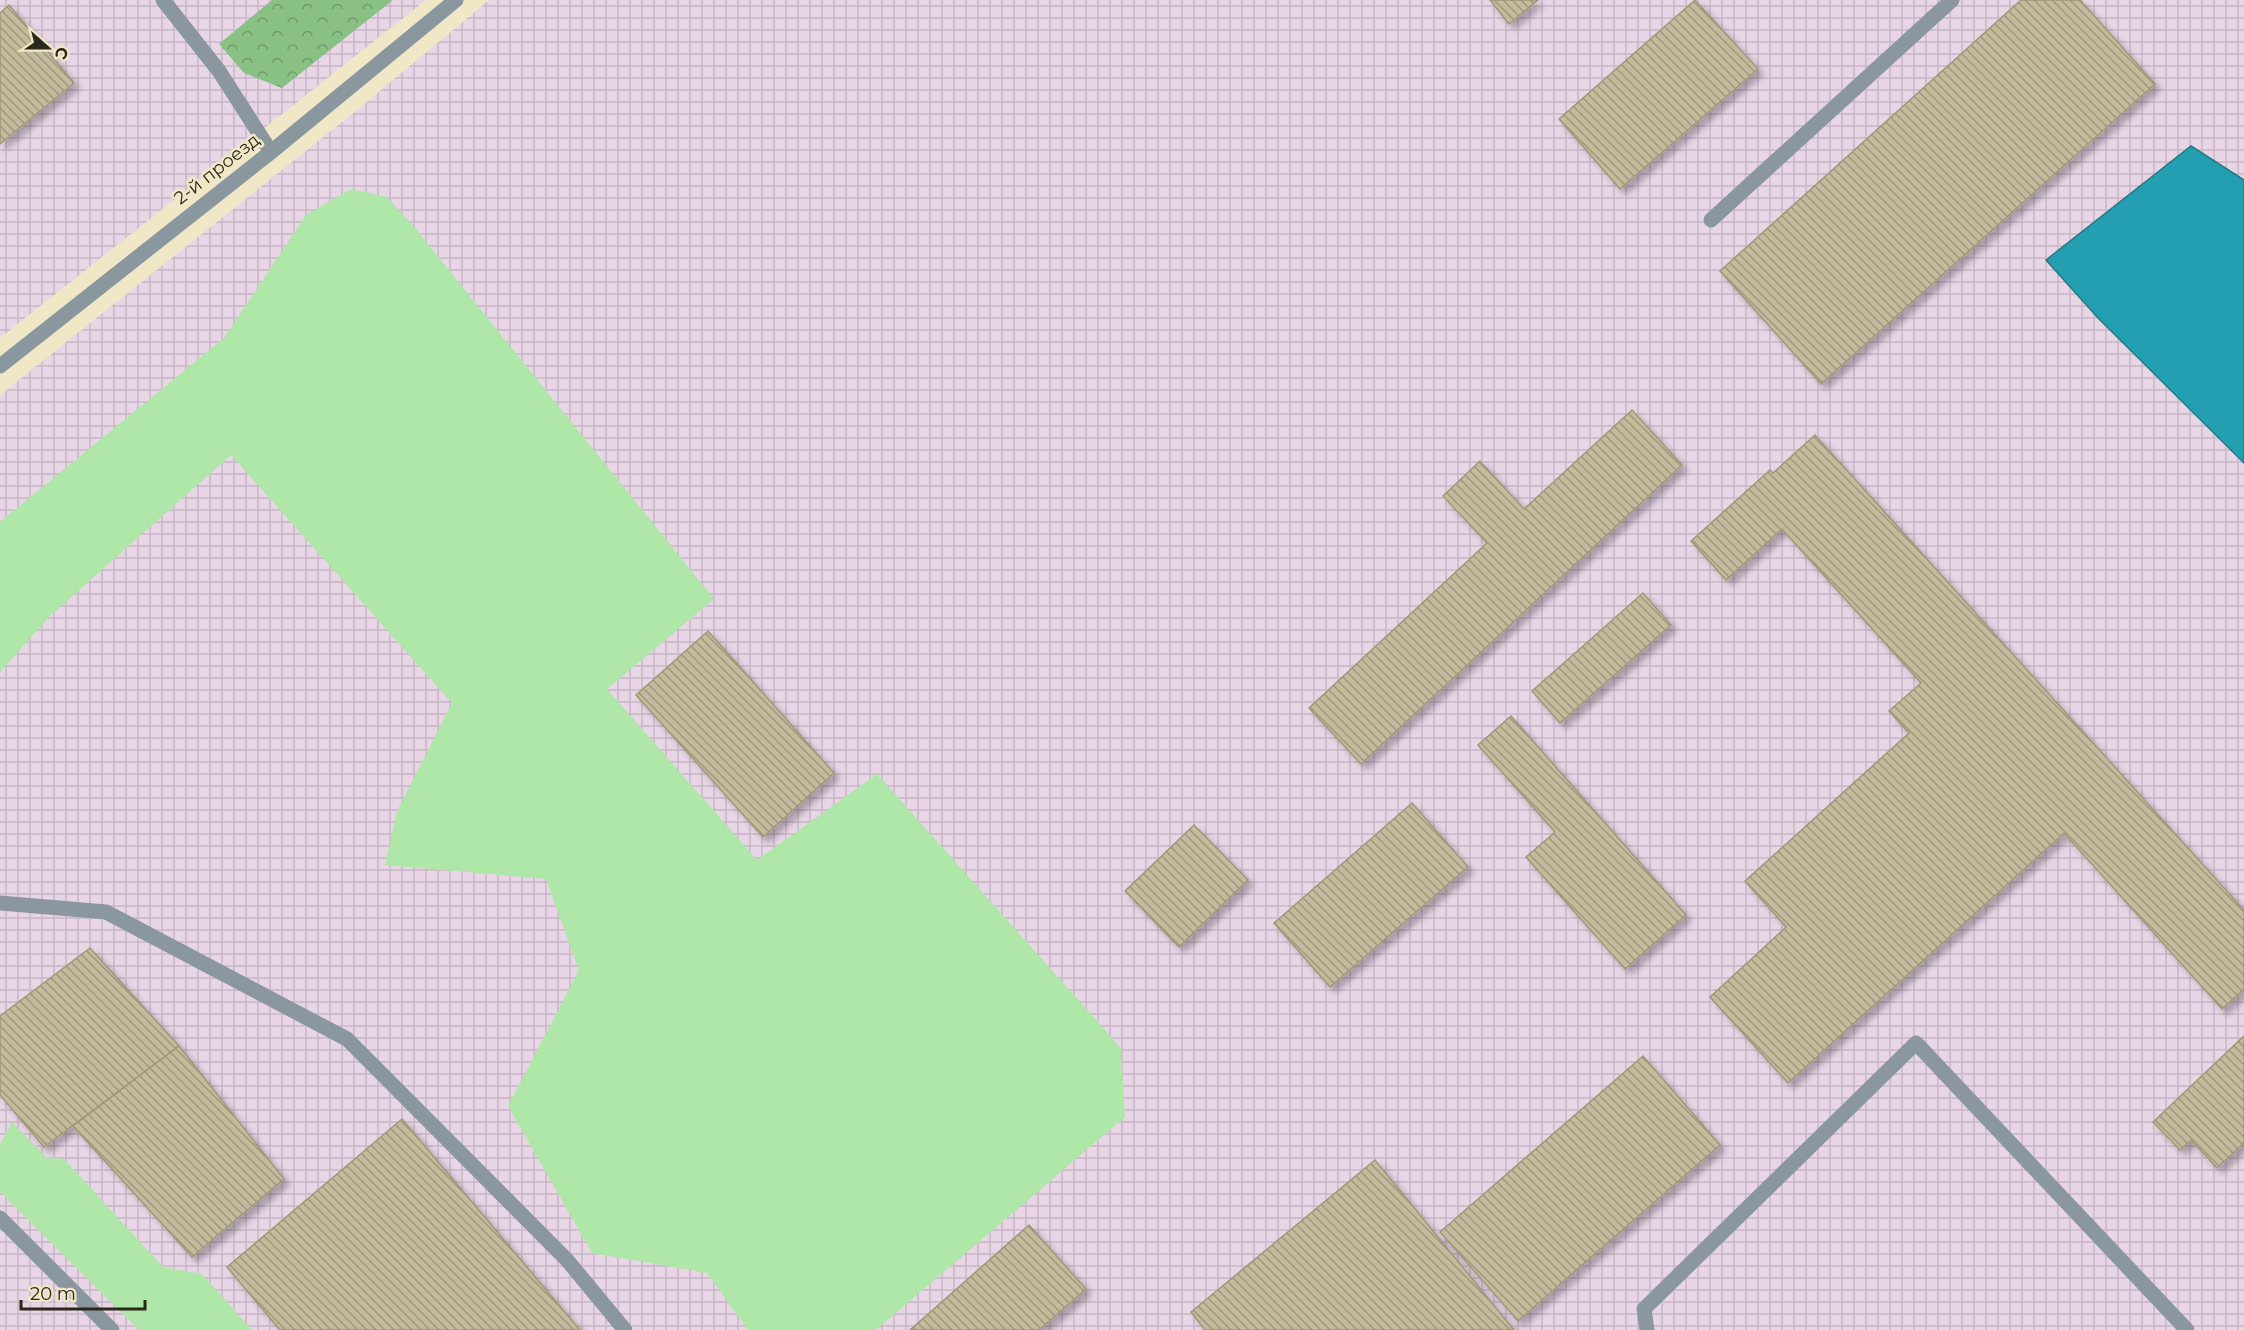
<svg xmlns="http://www.w3.org/2000/svg" width="2244" height="1330" font-family="Montserrat,sans-serif">
<style>
.industrial{fill:url(#industrial-grid)}
.grass{fill:#afe7a8}
.forest{fill:url(#forest-crowns)}
.water{fill:#249eb1;stroke:#267a84;stroke-width:1.5}
.building{fill:url(#building-back-hatch);stroke:#a09779;stroke-width:1.5;filter:url(#shadow)}
.lines{fill:none;stroke-linecap:round;stroke-linejoin:round}
.minor{stroke:#8a979f;stroke-width:15}
.labels{text-anchor:middle;dominant-baseline:central;stroke-width:5;stroke-linejoin:round;paint-order:stroke}
.street-label{font-size:18px;fill:#2a271b;stroke:#f0e7c7}
</style>
<defs>
<pattern id="industrial-grid" width="8" height="8" patternUnits="userSpaceOnUse" patternTransform="scale(1.5)"><rect width="8" height="8" fill="#e8d6e7"/><path d="M0 4h8M4 0v8" fill="none" stroke="#c7b8c6"/></pattern>
<pattern id="forest-crowns" width="20" height="18" patternUnits="userSpaceOnUse" patternTransform="scale(1.5)"><rect width="20" height="18" fill="#89c083"/><path d="M2 6a3 3 0 1 1 6 0M12 15a3 3 0 1 1 6 0" fill="none" stroke="#709c6a"/></pattern>
<pattern id="building-back-hatch" width="6" height="6" patternUnits="userSpaceOnUse" patternTransform="scale(1.5)"><rect width="6" height="6" fill="#c4bb9c"/><path d="M-1 5l2 2M0 0l6 6M5-1l2 2" fill="none" stroke="#9f987e"/></pattern>
<filter id="shadow"><feDropShadow dx="5.5" dy="5.5" stdDeviation="3" flood-color="#0004"/></filter>
</defs>
<rect width="100%" height="100%" fill="#f0e7c7"/>
<g class="industrial">
<polygon points="0,0 426,0 0,338"/>
<polygon points="489,0 2244,0 2244,1330 0,1330 0,395 352,114"/>
</g>
<g class="grass">
<polygon points="351,189 387,197 415,228 714,599 607,689 757,860 877,774 1121,1048 1125,1117 876,1330 748,1330 707,1273 592,1253 508,1106 579,970 546,879 385,865 397,811 452,703 231,455 51,615 0,672 0,522 224,338 306,215"/>
<polygon points="12,1122 46,1157 64,1159 163,1267 202,1274 252,1330 139,1330 0,1192 0,1144"/>
</g>
<polygon class="forest" points="272,0 393,0 282,88 244,73 219,44"/>
<polygon class="water" points="2191,146 2244,180 2244,463 2098,318 2046,260"/>
<g class="building">
<polygon points="1490,0 1538,0 1509,24"/>
<polygon points="1695,0 1758,69 1620,189 1559,119"/>
<polygon points="2021,0 2080,0 2155,84 1821,384 1720,271"/>
<polygon points="9,5 74,83 0,144 0,13"/>
<polygon points="1632,410 1682,465 1361,764 1309,708 1487,543 1443,496 1480,461 1524,509"/>
<polygon points="1815,435 2244,910 2244,989 2222,1009 2064,833 1788,1083 1710,997 1786,927 1745,881 1909,733 1889,711 1921,683 1782,529 1726,580 1691,541 1770,470 1773,473"/>
<polygon points="1643,593 1671,625 1560,723 1532,691"/>
<polygon points="708,631 834,773 763,837 636,695"/>
<polygon points="1511,716 1686,915 1625,969 1526,857 1555,832 1478,745"/>
<polygon points="1412,803 1468,867 1330,987 1274,923"/>
<polygon points="1194,825 1248,880 1179,947 1125,891"/>
<polygon points="90,948 179,1046 44,1147 0,1095 0,1016"/>
<polygon points="2244,1036 2244,1143 2217,1168 2191,1140 2180,1150 2153,1122"/>
<polygon points="179,1046 284,1179 192,1257 73,1126"/>
<polygon points="1643,1056 1720,1145 1518,1321 1440,1232"/>
<polygon points="402,1119 580,1330 280,1330 227,1267"/>
<polygon points="1375,1160 1514,1330 1205,1330 1191,1312"/>
<polygon points="1029,1225 1086,1289 1039,1330 910,1330"/>
</g>
<g class="lines">
<g class="minor">
<polyline points="163,0 219,71 271,152"/>
<polyline points="1711,220 1952,0"/>
<polyline points="0,366 271,152 456,0"/>
<polyline points="0,903 106,912 347,1039 567,1260 625,1330"/>
<polyline points="0,1218 112,1330"/>
<polyline points="1647,1330 1644,1309 1916,1043 2187,1330"/>
</g>
</g>
<g class="labels">
<g class="street-label">
<text transform="translate(217 169) rotate(-38)">2-й проезд</text>
</g>
</g>
<g transform="translate(48 48) rotate(111)" stroke="#f0e7c7" stroke-width="4.5" paint-order="stroke">
<path d="M0-4.5L10 22L0 15L-10 22Z" fill="#2a271b"/>
<text y="-9" font-size="16" font-weight="bold" text-anchor="middle" fill="#2a271b">С</text>
</g>
<path d="M21 1300v9h124v-9" fill="none" stroke="#2a271b" stroke-width="3"/>
<text x="30" y="1300" font-size="18" fill="#2a271b" stroke="#f0e7c7" stroke-width="4.5" paint-order="stroke">20 m</text>
</svg>
